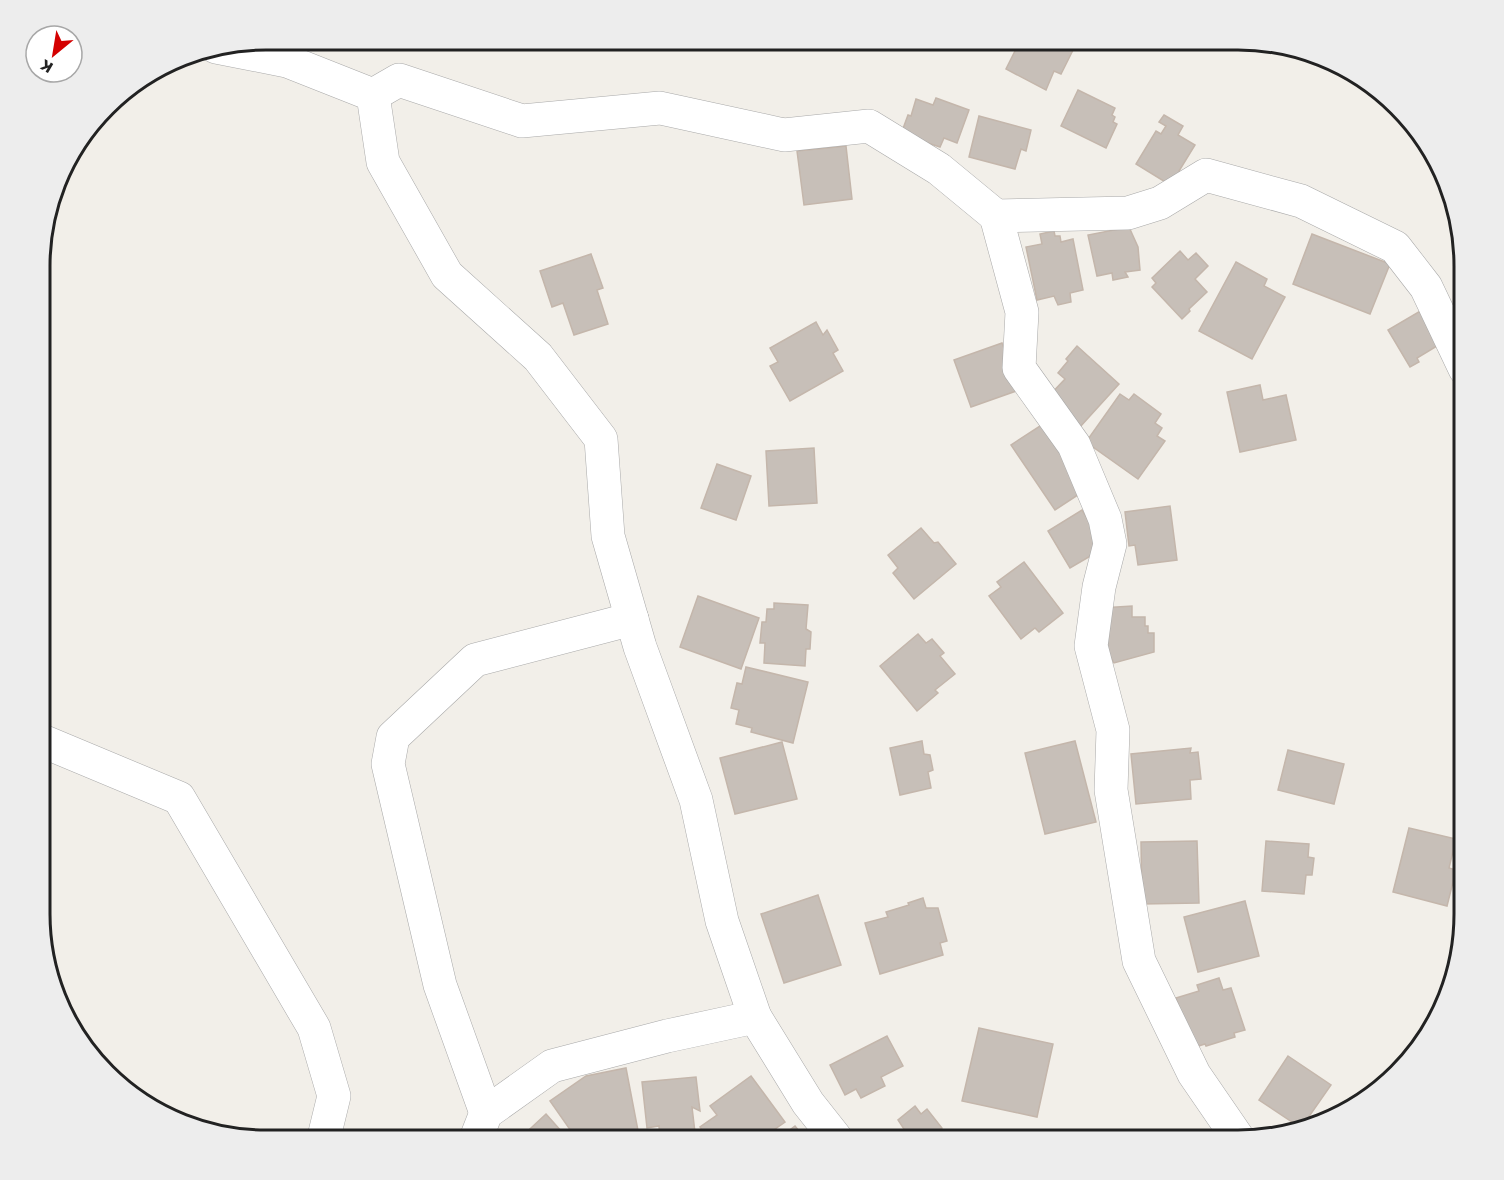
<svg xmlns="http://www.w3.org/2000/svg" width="1504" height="1180" font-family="'Work Sans',sans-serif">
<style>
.building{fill:#c7bfb8;stroke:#c4b6ab;stroke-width:1.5}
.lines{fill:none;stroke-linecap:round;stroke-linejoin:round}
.minor-casing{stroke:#a9a9a9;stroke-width:34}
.minor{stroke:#fff;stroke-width:33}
.rim{fill:none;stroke:#222;stroke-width:3}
</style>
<rect width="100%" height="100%" fill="#f2efe9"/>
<g class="building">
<polygon points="1021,39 1051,39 1073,50 1061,74 1054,71 1046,90 1006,69"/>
<polygon points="1078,90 1115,108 1112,115 1115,117 1113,122 1117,124 1106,148 1061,126"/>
<polygon points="936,98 969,110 957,143 944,138 940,147 901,134 908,115 911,116 916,99 933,105"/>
<polygon points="1164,115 1183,126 1178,135 1195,145 1179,171 1184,174 1175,188 1136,164 1156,131 1161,134 1166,126 1159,122"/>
<polygon points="979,116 1031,130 1026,151 1021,149 1015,169 969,157"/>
<polygon points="846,146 852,199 804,205 797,151"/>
<polygon points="1129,227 1138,247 1140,270 1125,272 1128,277 1113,280 1112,273 1097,276 1088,235"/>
<polygon points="1054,231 1055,236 1060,236 1061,242 1073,239 1083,290 1070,293 1071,302 1058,305 1054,296 1037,300 1026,247 1042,244 1040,234"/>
<polygon points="1312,234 1390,264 1370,314 1293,284"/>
<polygon points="1180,251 1188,260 1196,253 1208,266 1195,279 1207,292 1189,309 1190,311 1182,319 1152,287 1156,283 1152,278"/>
<polygon points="591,254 603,288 597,290 608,324 574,335 563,303 552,307 540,271"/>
<polygon points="1236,262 1267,279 1264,286 1285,297 1252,359 1199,331"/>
<polygon points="1422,310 1442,343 1417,358 1419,362 1410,367 1388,330"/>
<polygon points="816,322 823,335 827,330 838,350 833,353 843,371 790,401 770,366 778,362 770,348"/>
<polygon points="1002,343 1019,390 971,407 954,360"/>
<polygon points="1077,346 1119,384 1080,427 1047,398 1065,379 1058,373 1068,361 1066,359"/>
<polygon points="1260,385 1263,400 1286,395 1296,440 1240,452 1227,392"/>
<polygon points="1120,394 1129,400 1134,394 1161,414 1155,423 1162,428 1157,436 1165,441 1138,479 1086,442"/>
<polygon points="1043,424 1087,489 1055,510 1011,445"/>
<polygon points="814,448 817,503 769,506 766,451"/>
<polygon points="717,464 751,476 736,520 701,508"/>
<polygon points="1170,506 1177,560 1138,565 1135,545 1129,546 1125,512"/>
<polygon points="1082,510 1100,539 1099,551 1070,568 1048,531"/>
<polygon points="921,528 934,543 938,542 956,564 914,599 893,573 898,568 888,555"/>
<polygon points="1024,562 1063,613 1039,632 1035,628 1021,639 989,596 1001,587 997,582"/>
<polygon points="698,596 759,618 741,669 680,647"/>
<polygon points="774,603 808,605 806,629 811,632 810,649 806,649 805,666 764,663 765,643 760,643 762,622 766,622 767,609 774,609"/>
<polygon points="1132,606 1132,617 1145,617 1145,626 1148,626 1148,633 1154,633 1154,652 1114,663 1102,643 1101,608"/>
<polygon points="918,634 926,643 932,639 944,653 940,656 955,674 935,690 938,693 917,711 880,666"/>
<polygon points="746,667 808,682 793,743 751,732 752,728 736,724 739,710 731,708 737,683 742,684"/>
<polygon points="922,741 924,754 930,755 933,770 928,772 931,788 900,795 890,748"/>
<polygon points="1075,741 1096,822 1045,834 1025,753"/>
<polygon points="782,742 797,799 735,814 720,758"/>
<polygon points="1191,748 1190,753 1198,752 1201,779 1190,780 1191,799 1136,804 1131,754"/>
<polygon points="1288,750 1344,764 1334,804 1278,790"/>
<polygon points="1409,828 1456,839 1449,868 1456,870 1447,906 1393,892"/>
<polygon points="1197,841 1199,903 1142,904 1141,842"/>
<polygon points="1266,841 1309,844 1308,857 1314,858 1312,875 1306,875 1304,894 1262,891"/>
<polygon points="818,895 841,965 784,983 761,914"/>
<polygon points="923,898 926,908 938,908 947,941 940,943 943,955 880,974 865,923 888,917 886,912 909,905 908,903"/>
<polygon points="1245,901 1259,956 1198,972 1184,917"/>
<polygon points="1219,978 1223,990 1231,988 1245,1030 1234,1033 1235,1037 1206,1046 1205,1044 1192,1048 1176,998 1199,991 1197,985"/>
<polygon points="979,1028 1053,1044 1037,1117 962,1101"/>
<polygon points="887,1036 903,1066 881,1077 885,1086 861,1098 856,1089 845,1095 830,1065"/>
<polygon points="1288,1056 1331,1085 1301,1128 1259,1100"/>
<polygon points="626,1068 640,1141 578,1141 550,1101 586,1076"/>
<polygon points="751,1076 785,1122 758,1141 715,1141 714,1139 710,1141 700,1127 717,1115 710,1106"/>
<polygon points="696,1077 700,1111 692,1107 696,1141 660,1141 659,1126 647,1128 642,1082"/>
<polygon points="915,1106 921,1114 927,1109 942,1128 938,1131 945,1141 889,1141 904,1129 898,1120"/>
<polygon points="546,1114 570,1141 517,1141"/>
<polygon points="1327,1114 1334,1118 1325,1124 1320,1125"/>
<polygon points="795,1126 807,1141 775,1141"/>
</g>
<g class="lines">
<defs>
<g id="minor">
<polyline points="216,47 287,61 373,95 383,162 447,275 538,357 601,439 608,536 640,647 696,800 722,921 755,1017 808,1103 838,1141"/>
<polyline points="373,95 399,80 522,121 660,108 784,135 869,126 939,169 996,216 1128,213 1160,203 1206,175 1301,201 1395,247 1426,287 1465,369"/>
<polyline points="996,216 1022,312 1019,368 1074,445 1105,519 1110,544 1099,587 1091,646 1113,730 1111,790 1139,961 1194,1074 1240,1141"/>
<polyline points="40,740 179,798 314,1028 334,1096 323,1141"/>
<polyline points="486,1113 440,985 388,764 393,737 475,660 632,619"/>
<polyline points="475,1141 486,1113 552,1066 667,1036 755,1017"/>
</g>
</defs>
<use href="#minor" class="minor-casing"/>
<use href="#minor" class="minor"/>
</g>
<path d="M0 0H1504V1180H0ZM266 50H1238A216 216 0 0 1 1454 266V914A216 216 0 0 1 1238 1130H266A216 216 0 0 1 50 914V266A216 216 0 0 1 266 50Z" fill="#ededed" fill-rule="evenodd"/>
<path class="rim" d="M266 50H1238A216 216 0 0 1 1454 266V914A216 216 0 0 1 1238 1130H266A216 216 0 0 1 50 914V266A216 216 0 0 1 266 50Z"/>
<g transform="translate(54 54) rotate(210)"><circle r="28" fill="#ffffff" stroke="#a7a7a7" stroke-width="1.5"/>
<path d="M0-4.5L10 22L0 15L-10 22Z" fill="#d40000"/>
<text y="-9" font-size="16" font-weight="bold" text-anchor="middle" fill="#222222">K</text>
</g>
</svg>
